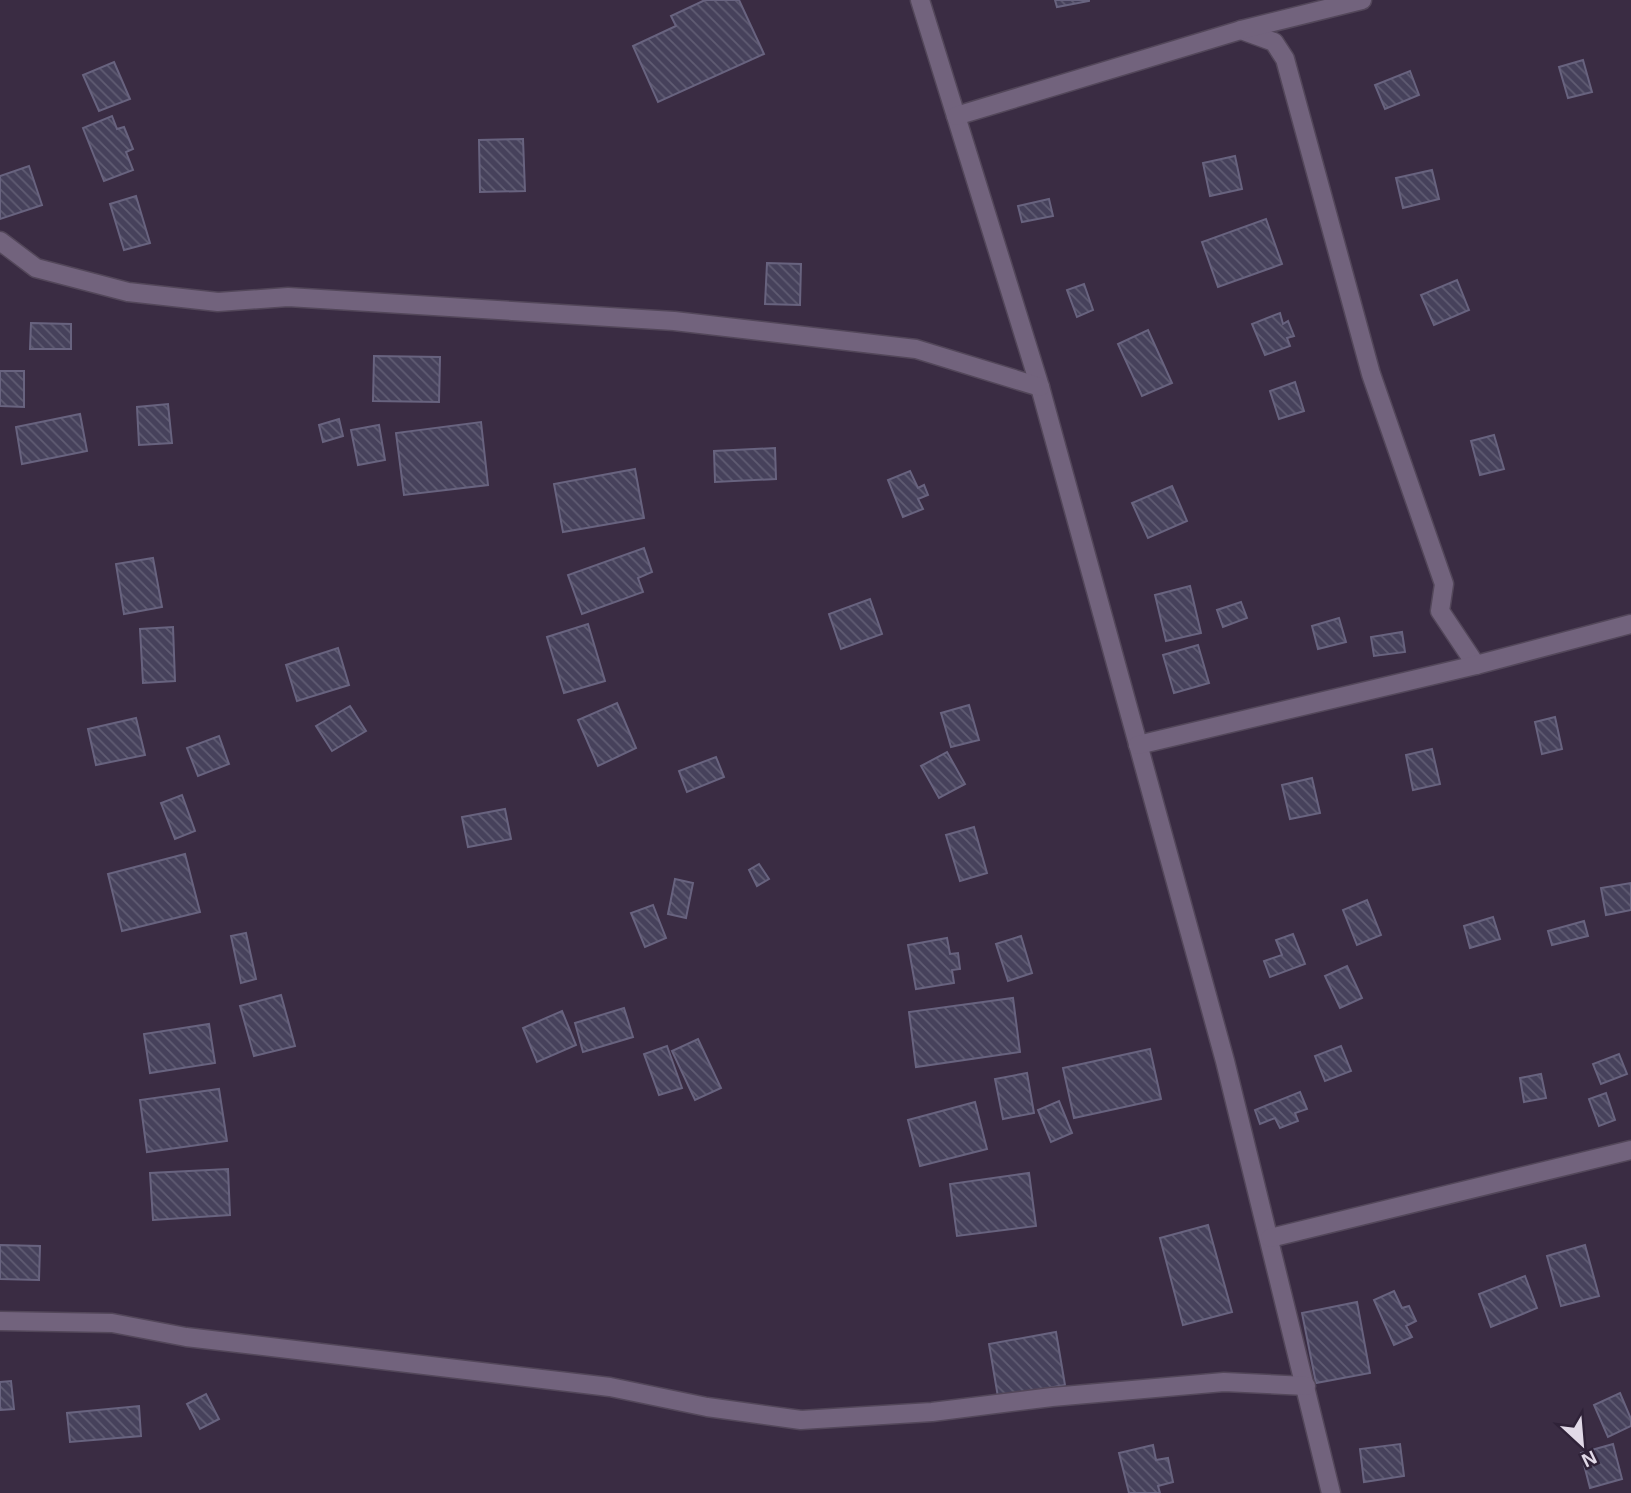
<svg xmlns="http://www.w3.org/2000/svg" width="1631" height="1493" font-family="Helvetica,sans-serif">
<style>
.building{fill:url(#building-back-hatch);stroke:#68637f;stroke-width:2}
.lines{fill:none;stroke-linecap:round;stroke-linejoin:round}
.street-casing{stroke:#53475a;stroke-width:21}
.street{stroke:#72637d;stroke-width:18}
</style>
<defs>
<pattern id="building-back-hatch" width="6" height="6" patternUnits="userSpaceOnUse" patternTransform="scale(1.75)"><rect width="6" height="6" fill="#46415b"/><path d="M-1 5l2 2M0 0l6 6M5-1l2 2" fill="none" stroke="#605c73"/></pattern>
</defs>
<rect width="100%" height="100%" fill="#3a2c43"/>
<g class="building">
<polygon points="705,0 739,0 764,54 658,102 633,46 676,26 671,16"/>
<polygon points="1055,0 1089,0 1089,1 1057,7"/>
<polygon points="1583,60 1592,92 1568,98 1559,67"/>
<polygon points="114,62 130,99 99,111 83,75"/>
<polygon points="1410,71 1419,95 1385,109 1375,85"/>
<polygon points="112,116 117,129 124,127 133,149 126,152 133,170 104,181 83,128"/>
<polygon points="523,139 525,191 480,192 479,140"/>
<polygon points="1235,156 1242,189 1210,196 1203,163"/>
<polygon points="29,166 42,205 0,219 0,176"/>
<polygon points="1432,170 1439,199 1403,208 1396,178"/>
<polygon points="136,196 150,243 124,250 110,204"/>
<polygon points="1049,199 1053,216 1022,222 1018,206"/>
<polygon points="1266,219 1282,264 1218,287 1202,242"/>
<polygon points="767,263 801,264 800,305 765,304"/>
<polygon points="1457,280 1469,310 1434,325 1421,295"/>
<polygon points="1084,284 1093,310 1077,317 1067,290"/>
<polygon points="1280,313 1283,324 1288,321 1294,336 1287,338 1290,346 1265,355 1252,324"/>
<polygon points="31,323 71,324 71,349 30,349"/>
<polygon points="1148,330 1172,383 1142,396 1118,344"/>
<polygon points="374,356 440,357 439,402 373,401"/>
<polygon points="0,371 24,371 24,407 0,406"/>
<polygon points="1295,382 1304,411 1279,419 1270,391"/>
<polygon points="168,404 172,443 139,445 137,407"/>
<polygon points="80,414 87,451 22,464 16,427"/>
<polygon points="339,419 343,436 323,442 319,425"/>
<polygon points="481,422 488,485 404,495 396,433"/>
<polygon points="379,425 385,460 358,465 351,430"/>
<polygon points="1494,435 1504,469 1480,475 1471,441"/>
<polygon points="775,448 776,479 715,482 714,451"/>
<polygon points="635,469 644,518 563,532 554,484"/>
<polygon points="910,471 918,488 924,485 928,495 918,499 923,509 903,517 888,480"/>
<polygon points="1172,486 1187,521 1148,538 1132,503"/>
<polygon points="644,548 652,572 638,578 643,592 582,614 568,575"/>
<polygon points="153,558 162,607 124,614 116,564"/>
<polygon points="1190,586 1201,633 1166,641 1155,595"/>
<polygon points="870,599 882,634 841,649 829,614"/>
<polygon points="1241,602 1247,618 1223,627 1217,610"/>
<polygon points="1339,618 1346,642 1318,649 1312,626"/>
<polygon points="588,624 605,681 564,693 547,637"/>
<polygon points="173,627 175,681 143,683 140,629"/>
<polygon points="1402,632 1405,652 1374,656 1371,637"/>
<polygon points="1198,645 1209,683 1174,693 1163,655"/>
<polygon points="338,648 349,685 297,701 286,665"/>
<polygon points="617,703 636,748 598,766 578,720"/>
<polygon points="969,705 979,740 951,747 941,713"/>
<polygon points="350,706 366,731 332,751 316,726"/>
<polygon points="1555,717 1562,749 1542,754 1535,722"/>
<polygon points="136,718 145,755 96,765 88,729"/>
<polygon points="219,736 229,764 198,776 187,748"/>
<polygon points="1432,749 1440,784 1413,790 1406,755"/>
<polygon points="947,752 965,784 939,798 921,766"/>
<polygon points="716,757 724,777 687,792 679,771"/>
<polygon points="1312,778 1320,813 1290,819 1282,785"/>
<polygon points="182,795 195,831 175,839 161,803"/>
<polygon points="505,809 511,839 468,847 462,817"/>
<polygon points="974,827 987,873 960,881 946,835"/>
<polygon points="185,854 200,912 122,931 108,874"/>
<polygon points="759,864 769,879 757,886 749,870"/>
<polygon points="675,879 693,883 686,918 668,914"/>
<polygon points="1631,883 1631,910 1606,915 1601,888"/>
<polygon points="1367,900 1381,935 1357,945 1343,910"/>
<polygon points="653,905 666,938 645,947 631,913"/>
<polygon points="1493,917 1500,939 1470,948 1464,926"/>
<polygon points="1584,921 1588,936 1552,945 1548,931"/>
<polygon points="246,933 256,979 241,983 231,936"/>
<polygon points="1293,934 1305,964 1270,977 1264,961 1282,955 1276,940"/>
<polygon points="1021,936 1032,973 1008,981 996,944"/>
<polygon points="947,938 950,954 958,953 960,969 952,970 954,983 916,989 908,945"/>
<polygon points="1347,966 1362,998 1340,1008 1325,976"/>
<polygon points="281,995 295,1046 254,1056 240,1006"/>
<polygon points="1013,998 1020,1052 916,1067 909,1012"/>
<polygon points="624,1008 633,1037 583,1052 575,1023"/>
<polygon points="562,1011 576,1045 537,1062 523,1028"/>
<polygon points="209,1024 215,1063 150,1073 144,1034"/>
<polygon points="698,1039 721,1088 695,1100 672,1051"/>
<polygon points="667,1046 682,1088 659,1095 644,1054"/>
<polygon points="1341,1046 1351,1071 1325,1081 1315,1056"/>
<polygon points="1150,1049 1161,1099 1074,1118 1063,1068"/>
<polygon points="1619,1054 1627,1074 1601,1084 1593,1064"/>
<polygon points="1027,1073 1034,1113 1003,1119 995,1079"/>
<polygon points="1541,1074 1546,1098 1524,1102 1520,1078"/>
<polygon points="219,1089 227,1141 147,1152 140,1100"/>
<polygon points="1300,1092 1307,1109 1295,1113 1298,1121 1280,1128 1275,1118 1260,1124 1255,1110"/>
<polygon points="1606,1093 1615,1120 1599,1126 1589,1099"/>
<polygon points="1059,1101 1072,1133 1051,1142 1038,1110"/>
<polygon points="975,1102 987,1149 920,1166 908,1120"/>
<polygon points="228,1169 230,1215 153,1220 150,1173"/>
<polygon points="1029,1173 1036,1226 957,1236 950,1184"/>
<polygon points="1208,1225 1232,1312 1183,1325 1160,1238"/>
<polygon points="0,1245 40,1246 39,1280 0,1279"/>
<polygon points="1585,1245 1599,1296 1561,1306 1547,1256"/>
<polygon points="1525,1276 1537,1308 1491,1327 1479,1294"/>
<polygon points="1394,1291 1402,1308 1409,1306 1416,1321 1406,1326 1412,1337 1394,1345 1374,1300"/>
<polygon points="1357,1302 1370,1373 1316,1383 1302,1313"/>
<polygon points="1056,1332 1065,1385 998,1397 989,1344"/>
<polygon points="11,1381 14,1409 0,1410 0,1382"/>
<polygon points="1620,1393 1631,1419 1631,1426 1608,1437 1594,1405"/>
<polygon points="206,1394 219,1419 200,1429 187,1404"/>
<polygon points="139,1406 141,1436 70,1442 67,1413"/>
<polygon points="1400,1444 1404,1476 1364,1482 1360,1449"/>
<polygon points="1613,1444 1622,1479 1590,1488 1581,1453"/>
<polygon points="1153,1445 1156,1460 1168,1458 1173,1482 1158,1486 1160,1493 1129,1493 1119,1453"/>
</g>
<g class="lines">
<defs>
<g id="street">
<polyline points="920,0 1040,387 1225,1061 1331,1493"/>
<polyline points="1241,30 1274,42 1285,59 1371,374 1444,584 1440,611 1476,665"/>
<polyline points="956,116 1241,30 1362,0"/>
<polyline points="0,241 36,268 128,292 218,302 288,297 674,321 916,349 1040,387"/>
<polyline points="1138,745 1476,665 1631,624"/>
<polyline points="1270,1238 1631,1150"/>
<polyline points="0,1321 112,1323 186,1337 610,1387 707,1407 801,1420 932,1412 1052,1397 1224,1382 1306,1386"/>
</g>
</defs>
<use href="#street" class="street-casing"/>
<use href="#street" class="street"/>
</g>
<g transform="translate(1582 1444) rotate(154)" stroke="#2f2238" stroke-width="5" paint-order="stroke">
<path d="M0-5L12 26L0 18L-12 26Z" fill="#e1d9e7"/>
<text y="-10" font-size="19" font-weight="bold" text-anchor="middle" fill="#e1d9e7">N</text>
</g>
</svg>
